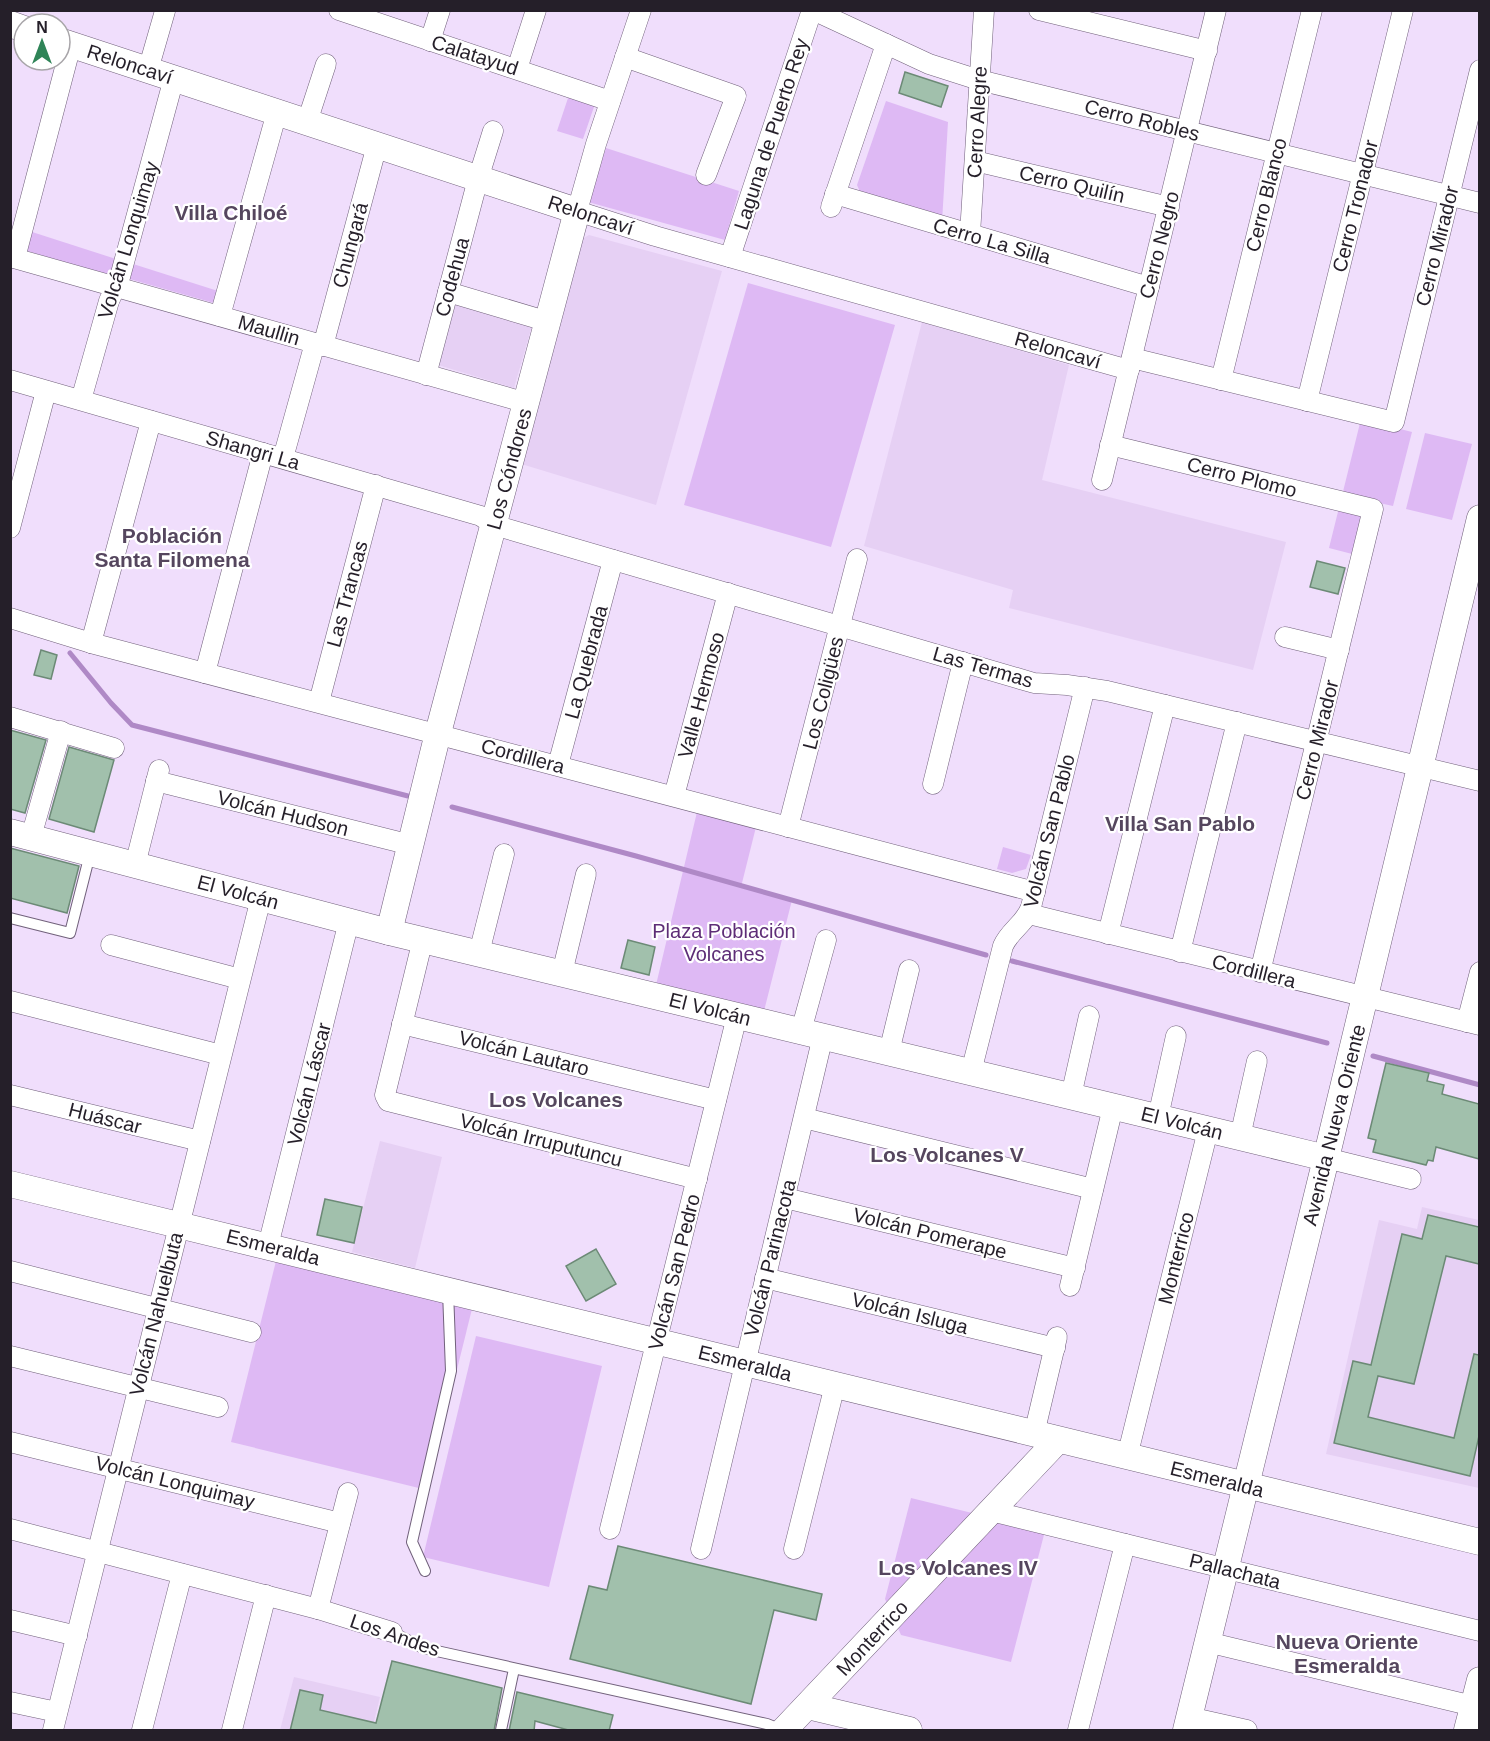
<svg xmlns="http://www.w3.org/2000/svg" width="1490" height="1741" font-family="Helvetica,sans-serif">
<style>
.built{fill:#e6d0f4}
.green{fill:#deb9f4}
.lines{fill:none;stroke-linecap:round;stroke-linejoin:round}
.stream{stroke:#af89c6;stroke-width:5}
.building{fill:#a1c0ac;stroke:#6c8a76;stroke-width:1.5}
.service-casing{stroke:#71617b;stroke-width:12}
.minor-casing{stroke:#71617b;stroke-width:21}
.tertiary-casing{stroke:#71617b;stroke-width:27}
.service{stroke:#fff;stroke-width:10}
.minor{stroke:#fff;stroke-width:20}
.tertiary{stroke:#fff;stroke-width:26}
.labels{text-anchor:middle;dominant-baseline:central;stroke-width:4.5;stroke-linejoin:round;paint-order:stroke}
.street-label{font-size:20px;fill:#251f29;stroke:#fff}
.park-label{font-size:20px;fill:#5e2d77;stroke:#fff}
.neighbourhood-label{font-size:21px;font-weight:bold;fill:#55465e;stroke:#fff}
</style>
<rect width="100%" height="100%" fill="#f0defc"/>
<g class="built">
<polygon points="589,235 722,271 656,505 518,463 578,241"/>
<polygon points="456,303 532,326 514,388 438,365"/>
<polygon points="922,322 1069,365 1042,480 1286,542 1253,670 1009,608 1013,590 864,546"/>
<polygon points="380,1141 442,1157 415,1268 352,1252"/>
<polygon points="1422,1207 1479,1220 1479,1488 1326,1454 1379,1220 1417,1229"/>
<polygon points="294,1677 380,1697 372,1730 280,1730"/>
</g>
<g class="green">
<polygon points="570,92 596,101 583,139 557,131"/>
<polygon points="886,101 948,122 942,222 860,192 857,185"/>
<polygon points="606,148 739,191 725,240 588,202"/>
<polygon points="29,231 116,259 111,276 24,250"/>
<polygon points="130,263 218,291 214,303 126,278"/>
<polygon points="748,283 895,325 831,547 684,505"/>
<polygon points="1361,419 1412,432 1393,506 1370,501 1356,555 1329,548"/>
<polygon points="1425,433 1472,444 1452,520 1406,509"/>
<polygon points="697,812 756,827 741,887 792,900 764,1011 656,985"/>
<polygon points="1003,847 1031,855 1026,869 1012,873 997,869"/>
<polygon points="276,1261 472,1309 427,1490 231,1442"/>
<polygon points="476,1336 602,1366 549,1587 423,1557"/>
<polygon points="911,1498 1045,1531 1011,1662 901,1635 885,1599"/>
</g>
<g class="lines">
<g class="stream">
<polyline points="70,653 111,703 132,725 408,796"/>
<polyline points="452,807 636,856 986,955"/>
<polyline points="1012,961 1327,1043"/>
<polyline points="1373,1056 1480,1085"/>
</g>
</g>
<g class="building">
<polygon points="905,72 948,86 941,107 899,93"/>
<polygon points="1317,561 1345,568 1338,594 1310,587"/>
<polygon points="41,650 57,655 51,679 34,675"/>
<polygon points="10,730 46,740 25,813 10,809"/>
<polygon points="69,747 114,760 94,832 49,819"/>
<polygon points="10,848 79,866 67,913 10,898"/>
<polygon points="628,940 655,947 649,975 621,968"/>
<polygon points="1386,1063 1429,1073 1427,1081 1444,1085 1442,1094 1479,1104 1479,1159 1436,1147 1433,1161 1428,1160 1426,1165 1373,1152 1376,1140 1368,1138"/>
<polygon points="325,1199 362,1207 354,1243 317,1235"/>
<polygon points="1428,1215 1479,1227 1479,1264 1446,1256 1414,1384 1378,1376 1368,1417 1454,1438 1474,1354 1479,1355 1479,1436 1470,1476 1334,1443 1353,1361 1371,1365 1402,1234 1422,1239"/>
<polygon points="596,1249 616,1284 586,1301 566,1266"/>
<polygon points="618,1546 822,1594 816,1620 774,1610 751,1704 570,1659 589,1586 607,1590"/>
<polygon points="392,1661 502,1688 494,1731 290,1731 300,1690 323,1695 320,1710 376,1723"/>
<polygon points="517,1692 613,1715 609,1731 572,1731 535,1721 534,1731 509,1731"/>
</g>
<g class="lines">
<defs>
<g id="service">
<polyline points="10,918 70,933 90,854"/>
<polyline points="425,1571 412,1542 451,1371 448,1291"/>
<polyline points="392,1632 423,1648 767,1724 782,1730"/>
<polyline points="501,1730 514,1669"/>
</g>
<g id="minor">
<polyline points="339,10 610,101"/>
<polyline points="641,10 596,144 577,211 655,236 1129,370"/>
<polyline points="813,10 929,64 979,80 1480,203"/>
<polyline points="1039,10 1207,51"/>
<polyline points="430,41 440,10"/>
<polyline points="625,57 736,96 706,175"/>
<polyline points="517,69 536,10"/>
<polyline points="148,70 165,11"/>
<polyline points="307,122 326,64"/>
<polyline points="975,161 1169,207"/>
<polyline points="835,194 1149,287"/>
<polyline points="831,207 886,44"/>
<polyline points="970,234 984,10"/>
<polyline points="10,257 527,403"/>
<polyline points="730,257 812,10"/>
<polyline points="15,258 71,45"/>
<polyline points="448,292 549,322"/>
<polyline points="220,316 277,112"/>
<polyline points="323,346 377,145"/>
<polyline points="1132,358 1394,422 1480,70"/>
<polyline points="426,375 478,179 493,131"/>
<polyline points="10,380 481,516 494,525 1034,683 1067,685 1107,691 1480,781"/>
<polyline points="1221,380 1312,10"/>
<polyline points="81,400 109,301 120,277 174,78"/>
<polyline points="1307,401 1403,10"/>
<polyline points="1110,445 1373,509 1260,972"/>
<polyline points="283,458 315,343"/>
<polyline points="1102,480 1216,10"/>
<polyline points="10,528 46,391"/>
<polyline points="10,618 91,643 1035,892"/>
<polyline points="1285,637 1339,650"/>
<polyline points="91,643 151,421"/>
<polyline points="205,673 263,453"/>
<polyline points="319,702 376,485"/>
<polyline points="10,717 114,748"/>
<polyline points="558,765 613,560"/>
<polyline points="156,781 411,845"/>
<polyline points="933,784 963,662"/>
<polyline points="674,796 728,593"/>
<polyline points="788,827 857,559"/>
<polyline points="31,837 61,731"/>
<polyline points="135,865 159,770"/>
<polyline points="1029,914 1480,1025"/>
<polyline points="1108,934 1165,705"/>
<polyline points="423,939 385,1095 388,1101 697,1179"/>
<polyline points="111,945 240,979"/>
<polyline points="1180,952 1237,722"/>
<polyline points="479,953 504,854"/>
<polyline points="562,973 586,874"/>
<polyline points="10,1001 221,1055"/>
<polyline points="1467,1022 1480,972"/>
<polyline points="402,1024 716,1100"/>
<polyline points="801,1031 826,940"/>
<polyline points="889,1052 909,970"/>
<path d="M971 1072 1003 946C1010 930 1025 924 1031 907L1085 687"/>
<polyline points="10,1095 200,1141"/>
<polyline points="1071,1096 1089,1016"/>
<polyline points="1158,1117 1176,1036"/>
<polyline points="804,1118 1093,1189"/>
<polyline points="1240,1137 1257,1061"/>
<polyline points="1326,1158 1411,1179"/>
<polyline points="785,1198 1075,1268"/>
<polyline points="268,1246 349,921"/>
<polyline points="10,1271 251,1332"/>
<polyline points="765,1278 1055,1348"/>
<polyline points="1070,1286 1113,1107"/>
<polyline points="10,1356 218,1407"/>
<polyline points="1034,1434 1057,1337"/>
<polyline points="10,1442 340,1523"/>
<polyline points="1127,1457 1208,1130"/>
<polyline points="991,1511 1480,1631"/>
<polyline points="10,1529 318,1609 392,1632"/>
<polyline points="610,1529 737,1016"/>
<polyline points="701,1549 823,1036"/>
<polyline points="794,1549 835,1385"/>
<polyline points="318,1609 348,1493"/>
<polyline points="10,1620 77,1636"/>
<polyline points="1207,1642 1473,1706"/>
<polyline points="10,1702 57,1712"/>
<polyline points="1189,1717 1247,1730"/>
<polyline points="53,1730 261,898"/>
<polyline points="142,1730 182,1574"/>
<polyline points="232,1730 266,1595"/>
<polyline points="1078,1730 1125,1544"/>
</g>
<g id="tertiary">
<polyline points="10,24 24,29"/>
<polyline points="60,41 577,211 438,733 389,932"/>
<polyline points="10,832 389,932 1326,1158"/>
<polyline points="10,1184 1480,1542"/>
<polyline points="808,1706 909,1730"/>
<polyline points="784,1730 1058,1440"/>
<polyline points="1186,1730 1323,1171 1480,518"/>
<polyline points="1467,1730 1480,1680"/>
</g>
</defs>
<use href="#service" class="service-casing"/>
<use href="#minor" class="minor-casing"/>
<use href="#tertiary" class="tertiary-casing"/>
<use href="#service" class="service"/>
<use href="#minor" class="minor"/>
<use href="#tertiary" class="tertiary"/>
</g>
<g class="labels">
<g class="street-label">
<text transform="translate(475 55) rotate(18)">Calatayud</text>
<text transform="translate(130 64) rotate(18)">Reloncaví</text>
<text transform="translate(1142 120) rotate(14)">Cerro Robles</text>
<text transform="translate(977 122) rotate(-87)">Cerro Alegre</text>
<text transform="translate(771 134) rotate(-72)">Laguna de Puerto Rey</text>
<text transform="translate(1072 184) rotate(13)">Cerro Quilín</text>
<text transform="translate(1266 195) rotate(-76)">Cerro Blanco</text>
<text transform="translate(1355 206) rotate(-76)">Cerro Tronador</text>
<text transform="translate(591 215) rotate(18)">Reloncaví</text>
<text transform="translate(128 240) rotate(-73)">Volcán Lonquimay</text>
<text transform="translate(992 241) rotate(16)">Cerro La Silla</text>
<text transform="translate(350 245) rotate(-75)">Chungará</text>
<text transform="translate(1159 245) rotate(-76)">Cerro Negro</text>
<text transform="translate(1437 246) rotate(-76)">Cerro Mirador</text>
<text transform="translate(452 277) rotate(-75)">Codehua</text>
<text transform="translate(269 330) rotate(16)">Maullin</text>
<text transform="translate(1058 350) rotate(16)">Reloncaví</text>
<text transform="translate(253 450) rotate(16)">Shangri La</text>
<text transform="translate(509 469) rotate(-75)">Los Cóndores</text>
<text transform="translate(1242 477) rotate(14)">Cerro Plomo</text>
<text transform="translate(347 594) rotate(-75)">Las Trancas</text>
<text transform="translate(586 662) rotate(-75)">La Quebrada</text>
<text transform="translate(983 667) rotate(16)">Las Termas</text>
<text transform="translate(823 693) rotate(-76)">Los Coligües</text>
<text transform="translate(701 695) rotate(-75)">Valle Hermoso</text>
<text transform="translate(1317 740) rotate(-76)">Cerro Mirador</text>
<text transform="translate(523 756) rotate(15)">Cordillera</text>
<text transform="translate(283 813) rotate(14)">Volcán Hudson</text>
<text transform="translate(1049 831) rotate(-76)">Volcán San Pablo</text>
<text transform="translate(238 892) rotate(15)">El Volcán</text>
<text transform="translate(1254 971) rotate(14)">Cordillera</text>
<text transform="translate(710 1009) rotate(14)">El Volcán</text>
<text transform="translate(524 1053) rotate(14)">Volcán Lautaro</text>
<text transform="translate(309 1084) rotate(-76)">Volcán Láscar</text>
<text transform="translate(105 1118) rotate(14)">Huáscar</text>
<text transform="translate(1182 1123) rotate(14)">El Volcán</text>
<text transform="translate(1334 1125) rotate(-76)">Avenida Nueva Oriente</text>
<text transform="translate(541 1140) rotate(14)">Volcán Irruputuncu</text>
<text transform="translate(930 1233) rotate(14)">Volcán Pomerape</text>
<text transform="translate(273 1247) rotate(14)">Esmeralda</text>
<text transform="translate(770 1258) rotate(-76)">Volcán Parinacota</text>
<text transform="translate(1176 1258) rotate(-76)">Monterrico</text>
<text transform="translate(674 1272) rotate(-76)">Volcán San Pedro</text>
<text transform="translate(910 1313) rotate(14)">Volcán Isluga</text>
<text transform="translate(156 1314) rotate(-76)">Volcán Nahuelbuta</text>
<text transform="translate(745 1363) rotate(14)">Esmeralda</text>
<text transform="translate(1217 1479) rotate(14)">Esmeralda</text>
<text transform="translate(175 1482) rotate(14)">Volcán Lonquimay</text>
<text transform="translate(1235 1571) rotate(14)">Pallachata</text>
<text transform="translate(395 1635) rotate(19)">Los Andes</text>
<text transform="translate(872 1638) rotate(-47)">Monterrico</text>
</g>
<g class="park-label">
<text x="724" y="931">Plaza Población<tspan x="724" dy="23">Volcanes</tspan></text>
</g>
<g class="neighbourhood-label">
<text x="231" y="212">Villa Chiloé</text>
<text x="172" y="535">Población<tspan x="172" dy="24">Santa Filomena</tspan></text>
<text x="1180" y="823">Villa San Pablo</text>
<text x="556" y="1099">Los Volcanes</text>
<text x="947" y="1154">Los Volcanes V</text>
<text x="958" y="1567">Los Volcanes IV</text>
<text x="1347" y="1641">Nueva Oriente<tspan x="1347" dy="24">Esmeralda</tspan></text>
</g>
</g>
<rect width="1490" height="1741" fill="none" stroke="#251f29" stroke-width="24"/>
<g transform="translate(42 42)"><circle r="28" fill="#ffffff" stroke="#a8a5a9" stroke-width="1.5"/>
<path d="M0-4.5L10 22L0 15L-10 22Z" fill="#2f8457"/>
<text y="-9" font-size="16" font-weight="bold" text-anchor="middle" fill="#251f29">N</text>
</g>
</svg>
